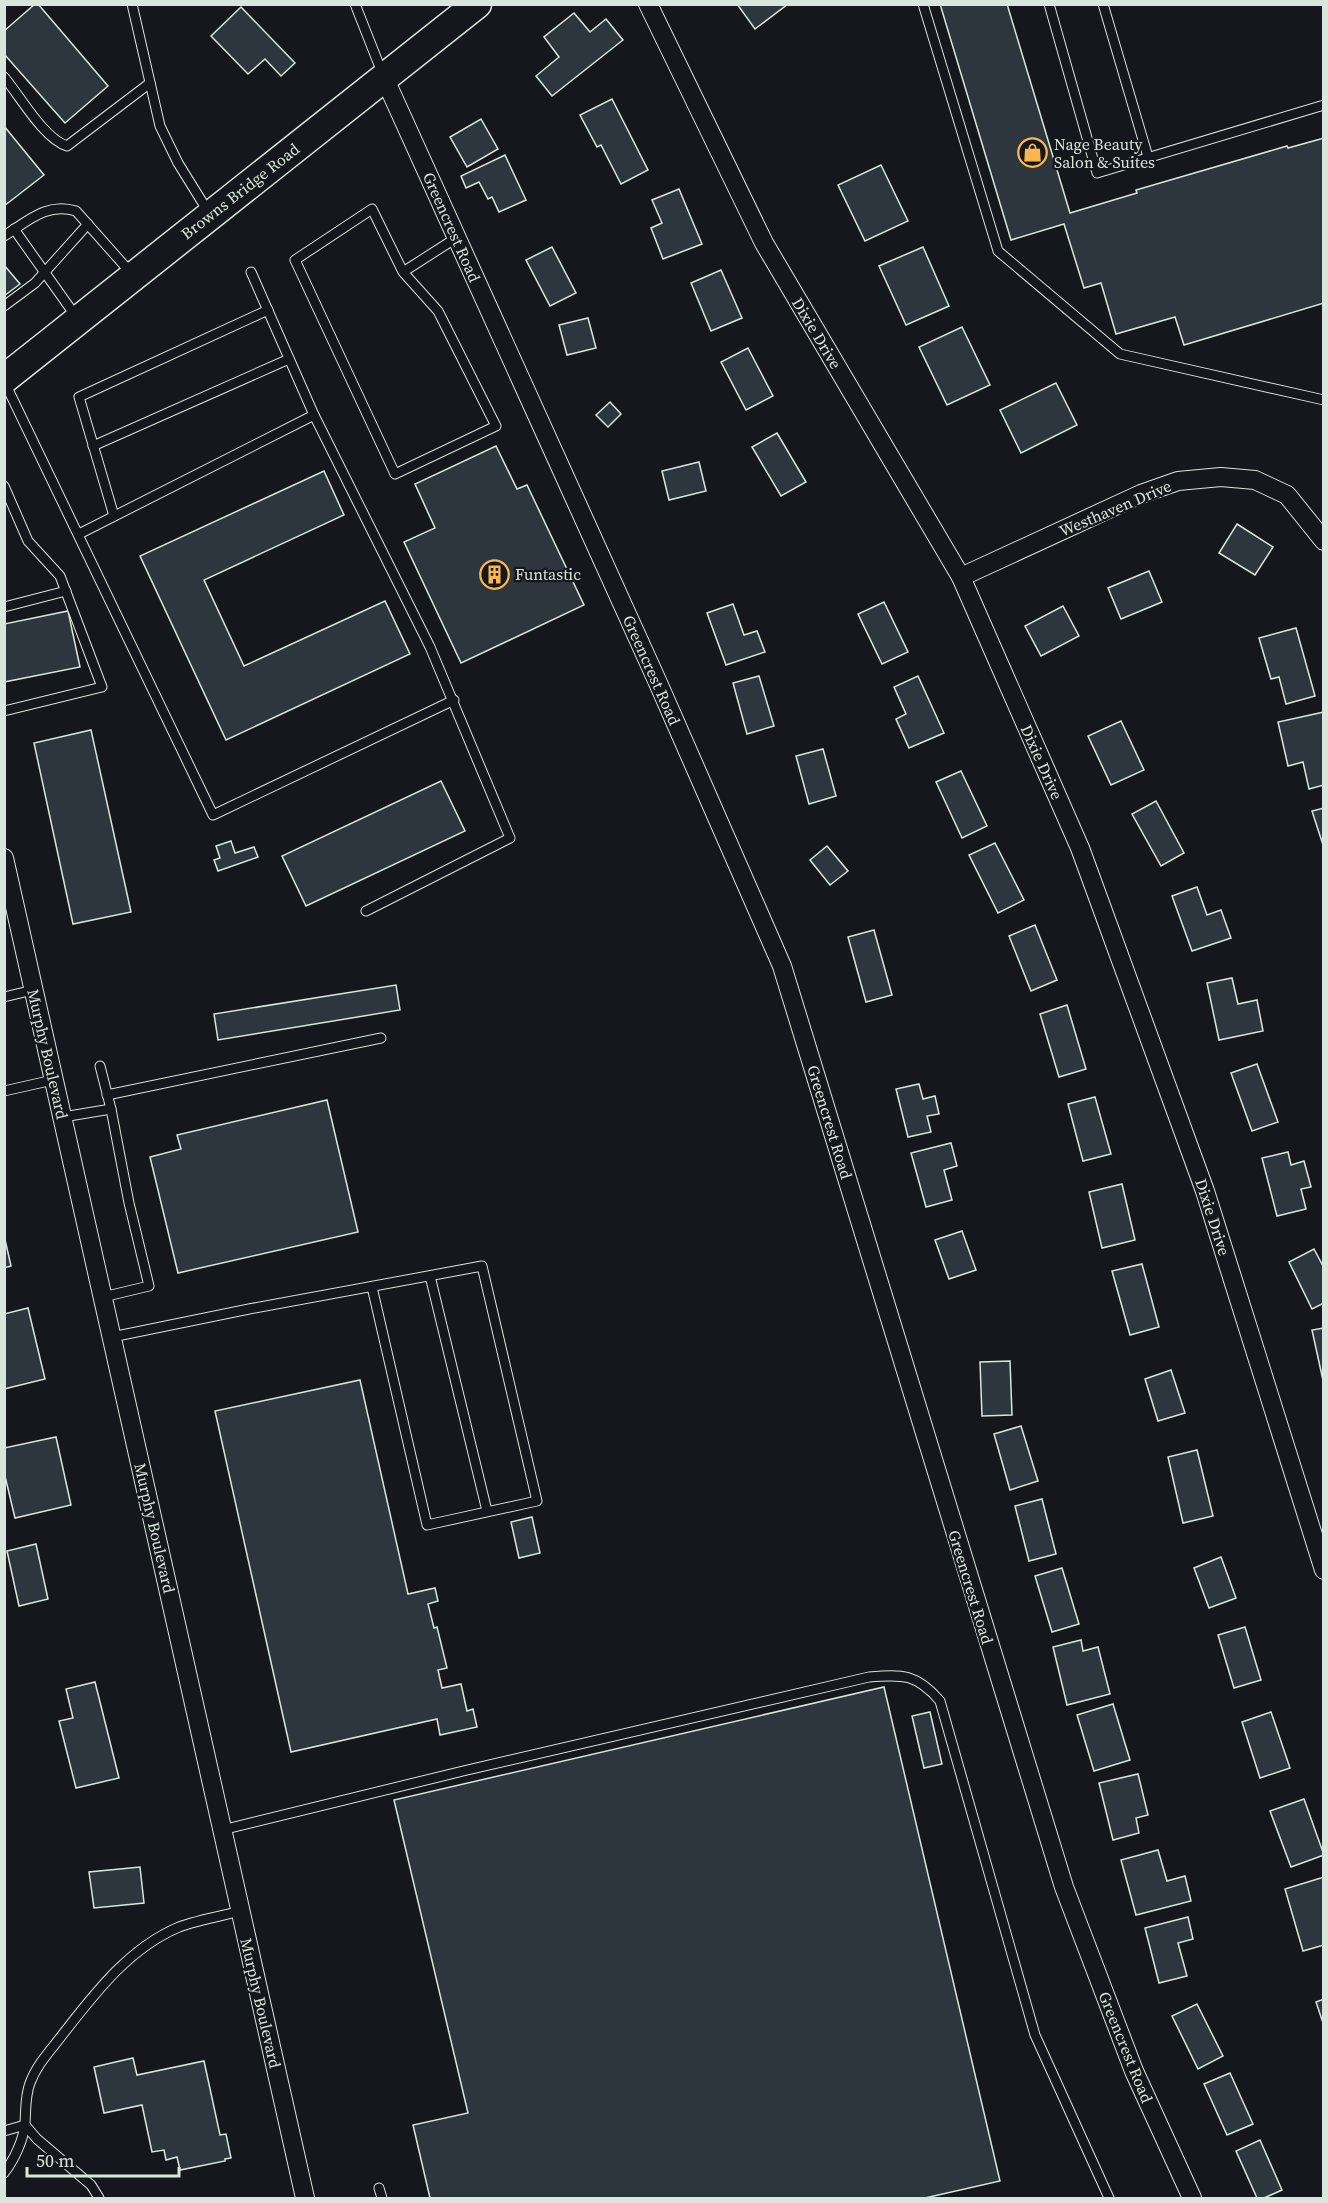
<svg xmlns="http://www.w3.org/2000/svg" width="1328" height="2203" font-family="'Source Serif 4',serif">
<style>
.building{fill:#2c363c;stroke:#d8e6dc;stroke-width:1.5}
.lines{fill:none;stroke-linecap:round;stroke-linejoin:round}
.lane-casing{stroke:#d8e6dc;stroke-width:11}
.street-casing{stroke:#d8e6dc;stroke-width:20}
.primary-casing{stroke:#d8e6dc;stroke-width:31}
.lane{stroke:#14181c;stroke-width:9}
.street{stroke:#14181c;stroke-width:18}
.primary{stroke:#14181c;stroke-width:28}
.labels{text-anchor:middle;dominant-baseline:central;stroke-width:4.5;stroke-linejoin:round;paint-order:stroke}
.poi-label{font-size:16px;fill:#d8e6dc;stroke:#14181c;text-anchor:start}
.street-label{font-size:16px;fill:#d8e6dc;stroke:#14181c}
</style>
<rect width="100%" height="100%" fill="#14181c"/>
<g class="building">
<polygon points="35,4 38,4 108,86 65,123 4,54 4,31"/>
<polygon points="737,4 788,4 755,29"/>
<polygon points="940,4 1007,4 1070,213 1137,193 1136,190 1287,146 1288,148 1324,138 1324,303 1184,345 1175,317 1116,334 1101,283 1084,288 1064,224 1011,240"/>
<polygon points="241,7 295,63 281,76 265,59 248,74 211,36"/>
<polygon points="574,13 590,32 606,19 623,40 552,96 536,76 559,57 544,37"/>
<polygon points="612,99 648,170 621,184 601,145 597,147 580,115"/>
<polygon points="481,119 498,149 467,167 450,137"/>
<polygon points="4,126 44,175 4,206"/>
<polygon points="505,155 526,200 499,212 492,197 488,199 479,182 466,188 461,176"/>
<polygon points="881,165 908,221 865,241 838,185"/>
<polygon points="679,189 702,244 663,259 651,228 662,223 652,200"/>
<polygon points="552,247 576,293 550,306 526,260"/>
<polygon points="923,247 949,306 906,325 879,266"/>
<polygon points="4,265 20,284 4,296"/>
<polygon points="721,270 742,318 711,331 691,283"/>
<polygon points="588,318 596,348 567,355 559,325"/>
<polygon points="962,327 990,385 947,405 919,347"/>
<polygon points="748,348 773,396 746,410 721,362"/>
<polygon points="1056,383 1077,425 1021,453 1000,410"/>
<polygon points="610,402 621,414 608,427 596,415"/>
<polygon points="777,433 806,482 781,496 752,447"/>
<polygon points="496,446 517,489 527,485 584,605 461,663 404,542 435,528 415,484"/>
<polygon points="699,462 706,491 669,500 662,471"/>
<polygon points="324,471 344,515 204,580 244,666 385,601 410,654 226,740 140,556"/>
<polygon points="1237,524 1273,547 1255,575 1219,553"/>
<polygon points="1149,571 1162,602 1121,619 1108,588"/>
<polygon points="884,602 908,652 882,664 858,614"/>
<polygon points="733,604 744,635 757,631 765,652 726,665 707,613"/>
<polygon points="1063,606 1079,636 1041,656 1025,626"/>
<polygon points="68,611 80,667 4,682 4,624"/>
<polygon points="1296,628 1315,696 1286,704 1279,677 1271,679 1259,638"/>
<polygon points="759,676 774,726 747,734 733,683"/>
<polygon points="918,676 944,733 909,748 896,719 906,714 894,687"/>
<polygon points="1324,712 1324,785 1309,789 1303,762 1288,766 1278,722"/>
<polygon points="1121,721 1144,770 1111,785 1088,736"/>
<polygon points="91,730 131,912 73,924 34,743"/>
<polygon points="823,749 836,796 809,804 796,756"/>
<polygon points="961,771 987,826 962,838 936,782"/>
<polygon points="441,781 465,831 306,906 282,856"/>
<polygon points="1156,801 1184,853 1161,866 1132,814"/>
<polygon points="1324,808 1324,848 1312,811"/>
<polygon points="231,841 235,853 254,847 258,857 218,871 214,860 220,858 216,846"/>
<polygon points="995,843 1024,900 998,913 969,855"/>
<polygon points="827,846 848,871 830,885 810,860"/>
<polygon points="1197,887 1207,915 1221,910 1231,938 1192,951 1172,896"/>
<polygon points="1035,925 1057,980 1031,991 1009,936"/>
<polygon points="874,930 892,995 866,1002 848,937"/>
<polygon points="1232,978 1238,1004 1257,1000 1263,1031 1219,1040 1207,983"/>
<polygon points="396,985 400,1010 218,1040 214,1014"/>
<polygon points="1067,1005 1086,1069 1059,1077 1040,1014"/>
<polygon points="1257,1064 1278,1122 1252,1131 1231,1073"/>
<polygon points="919,1084 923,1099 935,1096 939,1114 927,1116 931,1132 908,1137 896,1089"/>
<polygon points="1095,1097 1111,1154 1083,1161 1068,1104"/>
<polygon points="327,1100 358,1232 178,1273 150,1157 181,1149 177,1135"/>
<polygon points="951,1143 957,1166 944,1170 952,1200 926,1207 911,1153"/>
<polygon points="1288,1152 1291,1165 1304,1161 1311,1187 1301,1189 1306,1209 1277,1216 1262,1158"/>
<polygon points="1122,1184 1135,1240 1102,1248 1089,1192"/>
<polygon points="962,1231 976,1270 949,1279 935,1240"/>
<polygon points="4,1235 11,1266 4,1268"/>
<polygon points="1314,1249 1324,1268 1324,1303 1312,1309 1289,1262"/>
<polygon points="1142,1264 1159,1327 1130,1335 1112,1271"/>
<polygon points="28,1308 45,1379 4,1389 4,1314"/>
<polygon points="1324,1328 1324,1385 1312,1330"/>
<polygon points="1010,1361 1012,1415 982,1416 980,1362"/>
<polygon points="1171,1370 1185,1413 1158,1421 1145,1379"/>
<polygon points="360,1380 408,1594 435,1588 438,1601 428,1604 434,1628 437,1627 447,1668 438,1670 442,1688 461,1684 467,1711 473,1709 477,1727 440,1735 437,1719 291,1752 215,1411"/>
<polygon points="1021,1426 1038,1481 1010,1490 994,1434"/>
<polygon points="56,1437 71,1505 15,1518 4,1472 4,1448"/>
<polygon points="1197,1450 1213,1516 1183,1523 1168,1457"/>
<polygon points="1042,1499 1056,1554 1029,1561 1015,1506"/>
<polygon points="532,1517 540,1553 519,1558 511,1522"/>
<polygon points="36,1544 48,1599 19,1606 7,1551"/>
<polygon points="1221,1557 1236,1598 1209,1608 1194,1568"/>
<polygon points="1062,1568 1079,1624 1052,1632 1035,1576"/>
<polygon points="1245,1627 1261,1680 1234,1688 1218,1635"/>
<polygon points="1081,1640 1083,1651 1098,1647 1110,1694 1067,1705 1053,1647"/>
<polygon points="95,1682 119,1778 76,1788 59,1721 73,1718 66,1689"/>
<polygon points="884,1687 1000,2181 925,2198 430,2198 413,2125 468,2113 394,1800"/>
<polygon points="1113,1704 1130,1760 1094,1771 1077,1715"/>
<polygon points="930,1712 942,1764 924,1768 912,1716"/>
<polygon points="1271,1712 1290,1768 1260,1778 1242,1722"/>
<polygon points="1138,1774 1148,1815 1136,1818 1139,1833 1113,1840 1099,1783"/>
<polygon points="1304,1799 1324,1855 1291,1867 1270,1811"/>
<polygon points="1158,1850 1167,1881 1185,1876 1191,1901 1136,1915 1121,1860"/>
<polygon points="140,1867 144,1903 94,1908 89,1872"/>
<polygon points="1324,1877 1324,1945 1303,1951 1285,1889"/>
<polygon points="1188,1917 1193,1939 1178,1943 1187,1976 1159,1983 1145,1928"/>
<polygon points="1324,1999 1324,2026 1316,2002"/>
<polygon points="1197,2004 1223,2056 1198,2069 1172,2016"/>
<polygon points="133,2058 137,2075 204,2061 220,2135 226,2134 231,2158 225,2159 225,2161 180,2170 177,2157 166,2160 164,2150 152,2152 142,2105 104,2113 94,2067"/>
<polygon points="1230,2073 1253,2124 1227,2135 1204,2084"/>
<polygon points="1260,2140 1282,2190 1264,2198 1257,2198 1236,2151"/>
</g>
<g class="lines">
<defs>
<g id="lane">
<polyline points="132,4 160,126 178,163 209,213"/>
<polyline points="355,4 383,75"/>
<polyline points="923,4 998,251 1120,354 1324,400"/>
<polyline points="1049,4 1097,173 1324,105"/>
<polyline points="1103,4 1148,157"/>
<path d="M4 77C20 96 44 139 67 146L150 83"/>
<polyline points="14,229 77,318"/>
<path d="M4 236C28 221 47 202 76 211L131 273"/>
<polyline points="251,272 314,415 430,647 510,838 366,911"/>
<polyline points="403,272 438,311 496,426 395,474 295,260 372,209 403,272 456,238"/>
<polyline points="4,306 35,283 88,224"/>
<polyline points="4,381 213,815 454,700"/>
<polyline points="93,446 289,359"/>
<polyline points="4,486 28,541 60,576 102,687 4,711"/>
<polyline points="114,516 79,397 268,310"/>
<polyline points="79,534 314,415"/>
<polyline points="4,607 66,591"/>
<polyline points="4,997 33,990"/>
<polyline points="4,1091 53,1080"/>
<polyline points="107,1095 381,1038"/>
<polyline points="63,1117 111,1109 100,1066"/>
<polyline points="430,1276 487,1511"/>
<polyline points="103,1297 149,1286 129,1203 111,1109"/>
<polyline points="112,1337 249,1309 482,1266 537,1501 427,1525 372,1287"/>
<path d="M222 1830 463 1771 869 1677C903 1674 917 1674 940 1701L1035 2035 1109 2198"/>
<polyline points="25,2125 37,2139 91,2185 99,2198"/>
<polyline points="4,2131 25,2125"/>
<path d="M4 2173C14 2160 24 2139 25 2123 26 2109 25 2096 30 2083 37 2064 51 2050 63 2034 95 1993 129 1948 179 1927 198 1920 221 1916 241 1911"/>
<polyline points="379,2188 382,2198"/>
</g>
<g id="street">
<polyline points="648,4 764,243 961,577 1080,848 1205,1191 1324,1570"/>
<polyline points="384,77 659,685 782,966 1064,1887 1134,2071 1192,2198"/>
<polyline points="961,577 1141,494 1178,481 1221,477 1255,480 1287,495 1324,541"/>
<polyline points="4,858 305,2198"/>
</g>
<polyline id="primary" points="4,379 477,4"/>
</defs>
<use href="#lane" class="lane-casing"/>
<use href="#street" class="street-casing"/>
<use href="#primary" class="primary-casing"/>
<use href="#lane" class="lane"/>
<use href="#street" class="street"/>
<use href="#primary" class="primary"/>
</g>
<defs>
<symbol id="shop-ring" viewBox="-11 -11 22 22"><circle r="9.5" fill="#14181c" stroke="#ffb74d" stroke-width="1.5"/><path d="M-5-2.5h2.3a2.7 3.5 0 0 1 5.4 0H5L5.5 6h-11ZM-1.5-2.5h3a1.5 2.3 0 0 0-3 0Z" fill="#ffb74d"/></symbol>
<symbol id="building-ring" viewBox="-11 -11 22 22"><circle r="9.5" fill="#14181c" stroke="#ffb74d" stroke-width="1.5"/><path d="M-4-6H4V6H1V3H-1V6H-4ZM-2.5-4.3h1.7v1.8h-1.7ZM.8-4.3h1.7v1.8H.8ZM-2.5-1h1.7V.8h-1.7ZM.8-1h1.7V.8H.8Z" fill="#ffb74d"/></symbol>
</defs>
<g fill-rule="evenodd">
<use href="#shop-ring" x="1016" y="136" width="33" height="33"/>
<use href="#building-ring" x="478" y="558" width="33" height="33"/>
</g>
<g class="labels">
<g class="poi-label">
<text x="1054" y="144">Nage Beauty<tspan x="1054" dy="18">Salon &amp; Suites</tspan></text>
<text x="515" y="574">Funtastic</text>
</g>
<g class="street-label">
<text transform="translate(240 191) rotate(-38)">Browns Bridge Road</text>
<text transform="translate(452 227) rotate(66)">Greencrest Road</text>
<text transform="translate(817 333) rotate(59)">Dixie Drive</text>
<text transform="translate(1115 508) rotate(-23)">Westhaven Drive</text>
<text transform="translate(652 670) rotate(66)">Greencrest Road</text>
<text transform="translate(1042 762) rotate(66)">Dixie Drive</text>
<text transform="translate(48 1054) rotate(77)">Murphy Boulevard</text>
<text transform="translate(830 1122) rotate(73)">Greencrest Road</text>
<text transform="translate(1213 1217) rotate(72)">Dixie Drive</text>
<text transform="translate(155 1528) rotate(77)">Murphy Boulevard</text>
<text transform="translate(971 1587) rotate(73)">Greencrest Road</text>
<text transform="translate(261 2003) rotate(77)">Murphy Boulevard</text>
<text transform="translate(1126 2047) rotate(68)">Greencrest Road</text>
</g>
</g>
<rect width="1328" height="2203" fill="none" stroke="#d8e6dc" stroke-width="12"/>
<path d="M27 2167v9h152v-9" fill="none" stroke="#d8e6dc" stroke-width="3"/>
<text x="36" y="2167" font-size="18" fill="#d8e6dc" stroke="#14181c" stroke-width="4.5" paint-order="stroke">50 m</text>
</svg>
